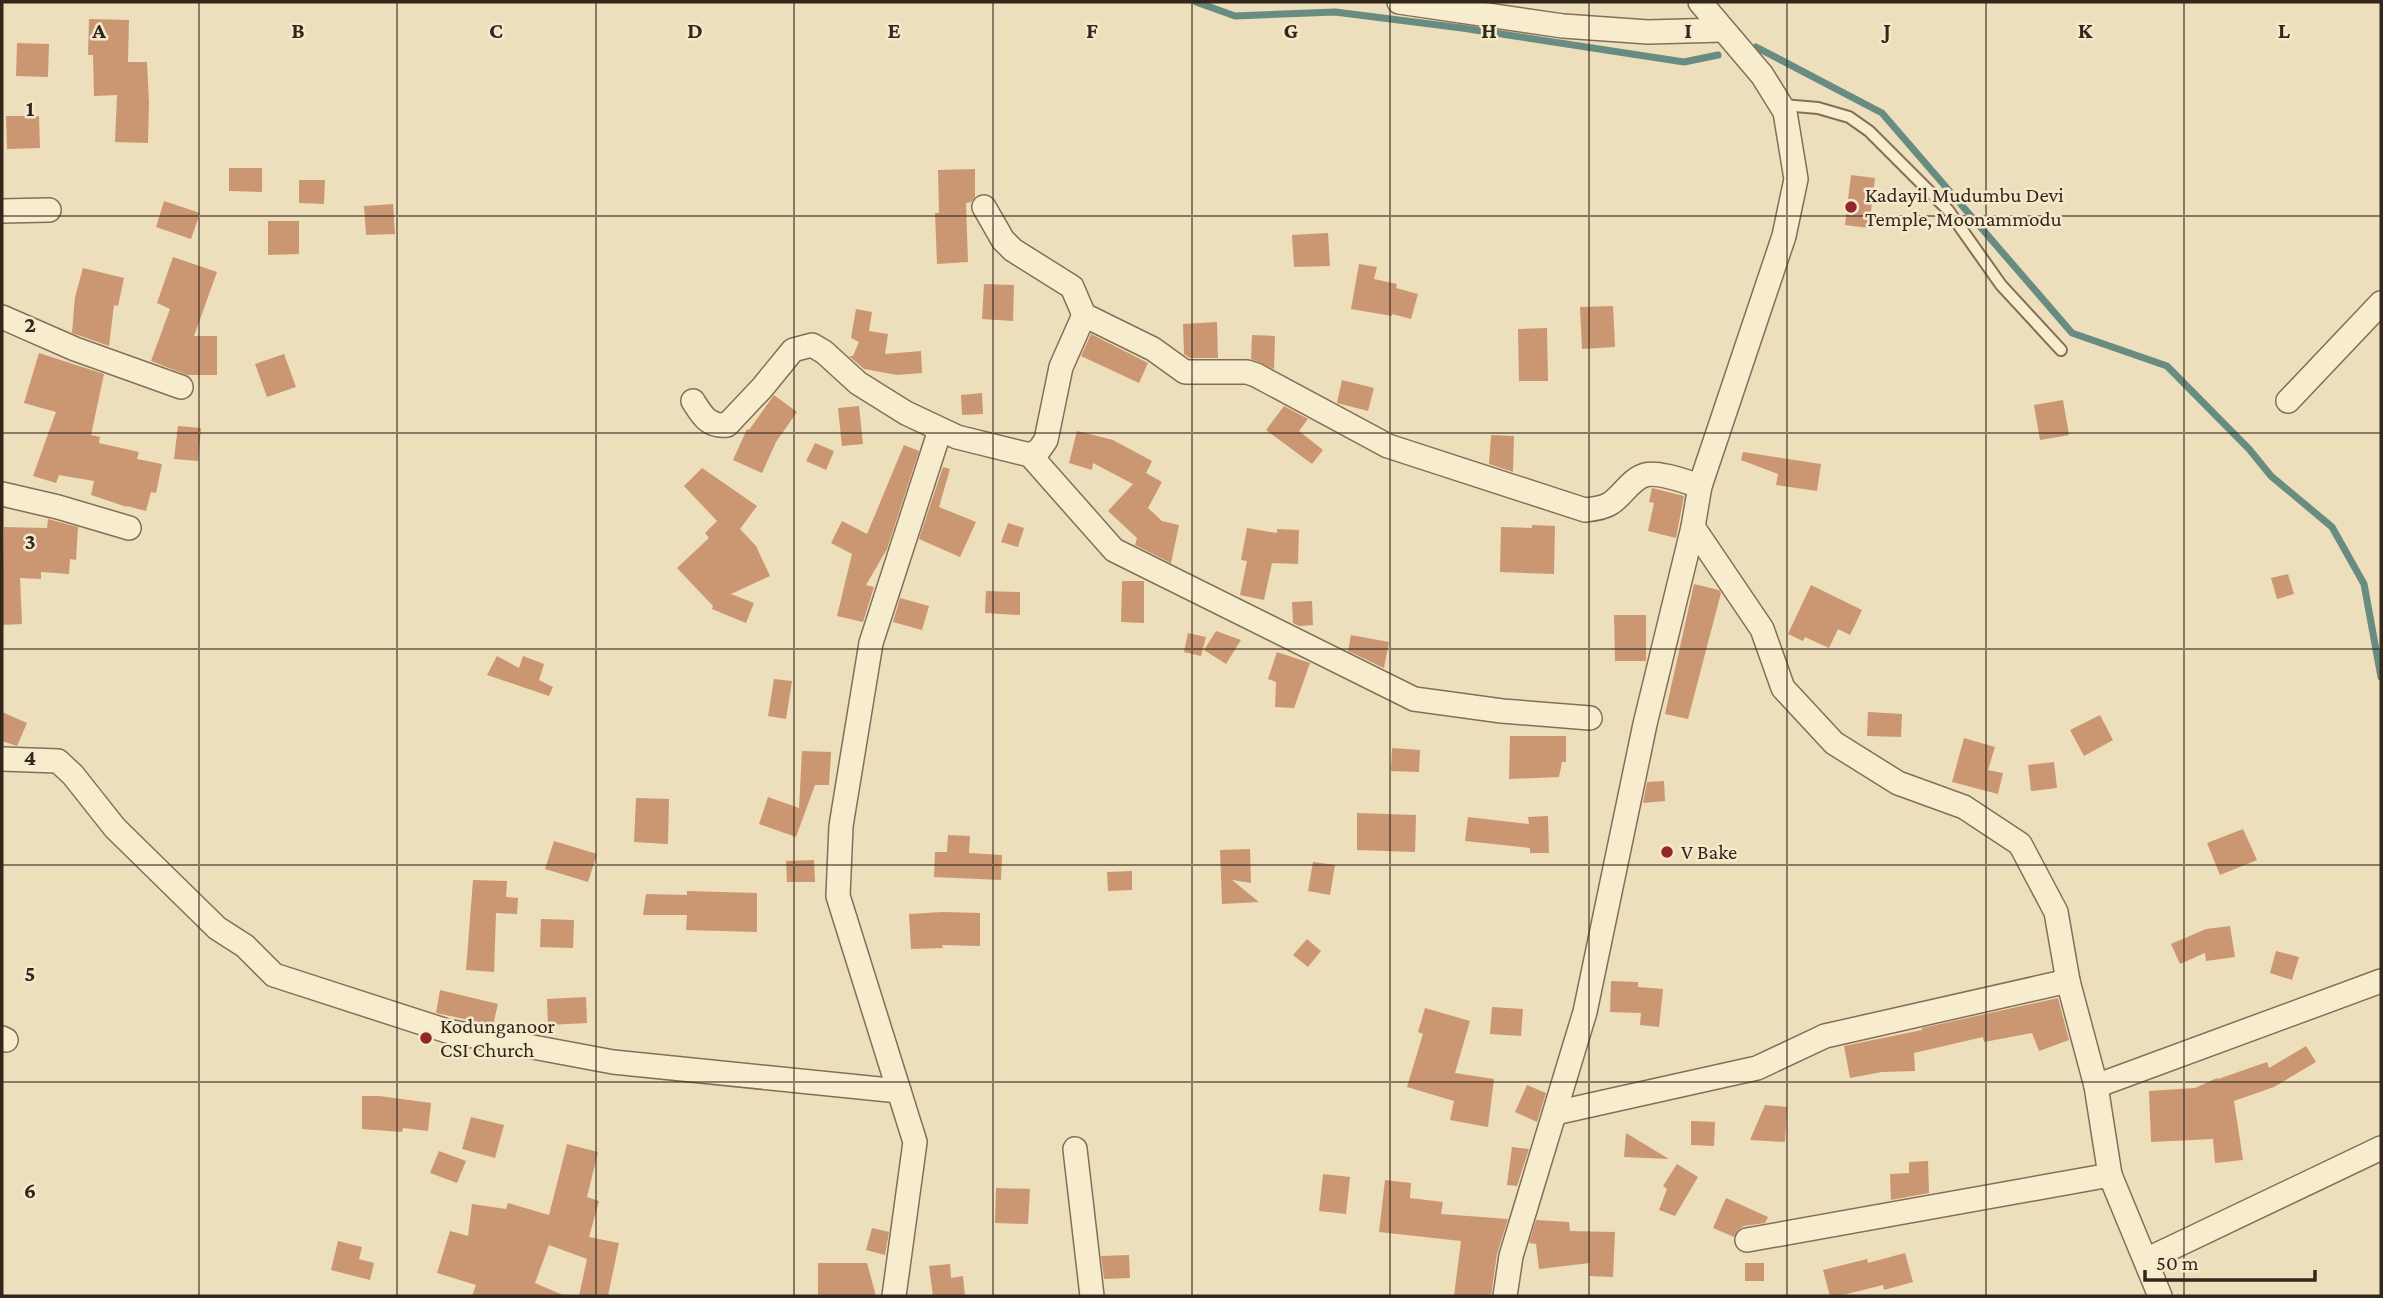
<svg xmlns="http://www.w3.org/2000/svg" width="2383" height="1298" font-family="'Crimson Pro',serif">
<style>
.lines{fill:none;stroke-linecap:round;stroke-linejoin:round}
.stream{stroke:#688b82;stroke-width:7}
.building{fill:#cb9772}
.service-casing{stroke:#846f56;stroke-width:14}
.minor-casing{stroke:#846f56;stroke-width:26}
.service{stroke:#f8eccf;stroke-width:10}
.minor{stroke:#f8eccf;stroke-width:23}
.grid{fill:none;stroke:#33271b;stroke-width:2;stroke-opacity:0.55}
.poi-dot{fill:#922728;stroke:#f4e9cc;stroke-width:2.5}
.labels{text-anchor:middle;dominant-baseline:central;stroke-width:5;stroke-linejoin:round;paint-order:stroke}
.poi-label{font-size:21px;fill:#33271b;stroke:#f4e9cc;text-anchor:start}
.grid-label{font-size:23px;text-anchor:middle;font-weight:bold;fill:#33271b;stroke:#f4e9cc;stroke-width:5;stroke-linejoin:round;paint-order:stroke}
</style>
<rect width="100%" height="100%" fill="#eddebc"/>
<g class="lines">
<g class="stream">
<polyline points="1196,2 1235,16 1335,12 1462,28 1684,62 1718,55"/>
<polyline points="1756,47 1882,113 2072,333 2167,366 2249,449 2271,476 2332,527 2364,584 2381,677"/>
</g>
</g>
<g class="building">
<polygon points="89,19 129,20 128,62 147,62 149,103 148,143 115,142 117,95 94,96 93,55 88,55"/>
<polygon points="17,43 49,44 48,77 16,76"/>
<polygon points="6,116 39,116 40,148 7,149"/>
<polygon points="229,168 262,168 262,192 229,191"/>
<polygon points="975,169 975,197 971,202 966,203 968,262 937,264 935,213 939,213 938,170"/>
<polygon points="1851,175 1875,178 1869,228 1845,225"/>
<polygon points="299,180 325,180 324,204 299,203"/>
<polygon points="164,201 200,213 191,239 156,227"/>
<polygon points="393,204 395,234 366,235 364,206"/>
<polygon points="268,221 299,221 299,254 268,255"/>
<polygon points="1328,233 1330,266 1294,267 1292,235"/>
<polygon points="173,257 217,272 194,336 217,336 217,375 187,375 151,361 170,309 157,303"/>
<polygon points="1359,264 1377,267 1374,279 1397,284 1396,288 1418,294 1411,319 1392,314 1392,316 1351,309"/>
<polygon points="83,268 124,278 118,306 114,305 109,346 72,333 75,297"/>
<polygon points="984,284 1014,285 1013,321 982,319"/>
<polygon points="1613,306 1615,347 1582,349 1580,307"/>
<polygon points="856,309 872,312 869,331 888,334 885,354 921,351 922,373 897,375 864,369 849,356 853,356 859,342 851,338"/>
<polygon points="1217,322 1218,358 1190,358 1184,354 1183,324"/>
<polygon points="1547,328 1548,381 1519,381 1518,329"/>
<polygon points="1091,334 1148,363 1139,383 1081,356"/>
<polygon points="1252,335 1275,336 1274,369 1251,359"/>
<polygon points="39,353 104,374 91,435 100,437 99,443 139,452 137,459 162,464 156,493 151,492 146,511 127,506 127,507 91,495 94,481 59,475 56,483 33,476 56,412 24,403"/>
<polygon points="284,354 296,387 267,397 255,364"/>
<polygon points="1342,380 1374,388 1368,411 1337,403"/>
<polygon points="982,393 983,414 962,415 961,395"/>
<polygon points="774,395 797,412 776,442 762,473 733,460 747,429 749,430"/>
<polygon points="2063,400 2069,435 2040,440 2034,405"/>
<polygon points="859,406 863,444 842,446 838,408"/>
<polygon points="1284,406 1308,419 1299,431 1323,450 1312,464 1266,430"/>
<polygon points="178,426 201,428 198,461 174,459"/>
<polygon points="1077,431 1113,440 1152,461 1146,473 1162,482 1148,508 1162,521 1179,525 1171,563 1135,545 1137,538 1108,511 1133,484 1093,463 1092,470 1069,463"/>
<polygon points="1491,435 1514,436 1513,472 1489,464"/>
<polygon points="815,443 834,451 826,470 806,461"/>
<polygon points="904,445 919,451 887,549 866,585 874,587 863,622 837,616 852,554 831,543 842,521 867,534"/>
<polygon points="1743,452 1821,464 1817,491 1776,485 1778,474 1741,460"/>
<polygon points="943,467 950,469 939,507 976,522 960,557 919,539"/>
<polygon points="702,468 757,506 740,529 756,546 770,576 731,594 754,603 746,623 712,609 713,606 677,568 709,538 705,533 717,521 684,486"/>
<polygon points="1652,488 1684,496 1676,538 1648,531 1654,503 1649,502"/>
<polygon points="48,519 78,527 76,560 70,559 69,574 41,572 41,579 20,578 22,624 2,625 4,527 47,528"/>
<polygon points="1008,523 1024,528 1018,547 1001,542"/>
<polygon points="1532,525 1555,526 1554,574 1500,572 1501,527 1532,528"/>
<polygon points="1247,528 1277,533 1277,529 1299,530 1298,564 1272,563 1264,600 1240,595 1247,561 1241,560"/>
<polygon points="2288,574 2294,594 2277,599 2271,578"/>
<polygon points="1122,581 1144,581 1144,623 1121,622"/>
<polygon points="1694,584 1719,590 1721,593 1688,719 1665,714"/>
<polygon points="1811,585 1862,610 1850,635 1838,629 1829,648 1805,637 1803,641 1788,634"/>
<polygon points="986,591 1020,592 1020,615 985,613"/>
<polygon points="900,598 929,606 922,630 893,622"/>
<polygon points="1312,601 1313,625 1299,626 1293,623 1292,602"/>
<polygon points="1614,615 1646,615 1646,661 1615,661"/>
<polygon points="1216,631 1241,640 1226,664 1204,650"/>
<polygon points="1188,633 1206,637 1201,656 1184,652"/>
<polygon points="1351,635 1389,642 1384,668 1348,651"/>
<polygon points="1277,652 1310,663 1294,708 1275,707 1276,682 1268,679"/>
<polygon points="497,656 519,668 523,656 544,664 539,680 553,687 549,696 487,675"/>
<polygon points="774,679 792,681 786,719 768,716"/>
<polygon points="2,712 27,723 17,746 2,741"/>
<polygon points="1868,712 1902,714 1901,737 1867,736"/>
<polygon points="2100,715 2113,740 2084,756 2070,730"/>
<polygon points="1510,736 1566,736 1566,762 1562,762 1559,777 1509,779"/>
<polygon points="1964,738 1995,747 1988,770 2003,773 1998,794 1952,782"/>
<polygon points="1392,748 1420,750 1419,772 1391,771"/>
<polygon points="802,751 831,752 829,785 815,785 796,837 759,824 768,797 799,808"/>
<polygon points="2054,762 2057,788 2031,791 2028,765"/>
<polygon points="1664,781 1665,801 1643,803 1647,782"/>
<polygon points="636,798 669,799 668,844 634,842"/>
<polygon points="1357,813 1416,815 1415,852 1357,850"/>
<polygon points="1548,816 1549,853 1530,853 1530,848 1465,841 1468,817 1529,824 1528,817"/>
<polygon points="2243,829 2257,860 2220,875 2207,843"/>
<polygon points="948,835 970,836 969,853 1002,855 1001,880 934,877 935,852 947,852"/>
<polygon points="554,841 597,854 588,882 545,869"/>
<polygon points="1250,849 1251,883 1232,880 1259,902 1222,904 1220,850"/>
<polygon points="814,860 815,882 787,882 786,861"/>
<polygon points="1313,862 1335,865 1330,895 1308,891"/>
<polygon points="1132,871 1132,890 1108,891 1107,872"/>
<polygon points="473,880 507,881 506,897 518,898 517,914 496,913 494,972 466,970"/>
<polygon points="687,891 757,893 757,932 686,930 687,915 643,915 646,894 687,895"/>
<polygon points="943,912 980,913 980,946 942,945 943,948 911,949 909,914"/>
<polygon points="541,919 574,920 573,948 540,947"/>
<polygon points="2230,926 2235,957 2206,961 2205,953 2180,964 2171,944 2206,929"/>
<polygon points="1307,939 1321,951 1308,967 1293,955"/>
<polygon points="2276,951 2299,957 2292,980 2270,973"/>
<polygon points="1611,981 1638,982 1638,987 1663,989 1659,1027 1640,1025 1641,1013 1610,1012"/>
<polygon points="440,990 498,1004 493,1025 436,1013"/>
<polygon points="586,997 587,1023 548,1025 547,999"/>
<polygon points="2058,998 2069,1040 2039,1051 2032,1033 1984,1042 1983,1037 1914,1053 1915,1071 1882,1072 1850,1078 1844,1046 1922,1030 1922,1028"/>
<polygon points="1492,1007 1523,1009 1521,1036 1490,1034"/>
<polygon points="1425,1008 1470,1021 1455,1073 1494,1079 1488,1127 1450,1120 1454,1101 1407,1087 1423,1034 1418,1032"/>
<polygon points="2306,1046 2316,1062 2274,1087 2234,1101 2243,1160 2215,1163 2213,1139 2151,1142 2149,1091 2195,1088 2217,1078 2218,1079 2267,1062 2269,1068"/>
<polygon points="1527,1085 1546,1093 1537,1122 1515,1112"/>
<polygon points="362,1096 379,1096 431,1103 428,1131 403,1128 402,1132 362,1129"/>
<polygon points="1765,1105 1787,1107 1785,1142 1750,1140"/>
<polygon points="471,1117 504,1125 495,1158 462,1149"/>
<polygon points="1691,1121 1715,1122 1714,1146 1691,1145"/>
<polygon points="1626,1133 1669,1159 1624,1157"/>
<polygon points="567,1144 598,1152 587,1197 599,1201 589,1237 619,1243 608,1296 579,1296 587,1259 549,1245 535,1283 565,1296 472,1296 476,1285 437,1273 450,1231 468,1236 472,1204 506,1209 508,1203 549,1215"/>
<polygon points="1512,1147 1529,1149 1517,1186 1507,1185"/>
<polygon points="439,1151 466,1161 457,1183 430,1173"/>
<polygon points="1928,1161 1929,1193 1891,1200 1890,1174 1909,1173 1909,1162"/>
<polygon points="1677,1164 1698,1177 1675,1216 1659,1210 1667,1189 1663,1186"/>
<polygon points="1323,1174 1350,1177 1346,1214 1319,1211"/>
<polygon points="1385,1180 1411,1183 1410,1198 1443,1202 1441,1214 1508,1219 1497,1254 1491,1296 1454,1296 1461,1241 1379,1232"/>
<polygon points="996,1188 1030,1189 1028,1224 995,1223"/>
<polygon points="1726,1198 1768,1217 1765,1223 1744,1226 1738,1230 1734,1237 1713,1228"/>
<polygon points="1536,1220 1569,1222 1570,1231 1615,1232 1613,1277 1589,1276 1590,1263 1539,1269 1536,1244 1529,1243"/>
<polygon points="872,1228 889,1232 885,1255 866,1250"/>
<polygon points="338,1241 362,1247 359,1259 374,1263 370,1280 331,1270"/>
<polygon points="1905,1253 1913,1282 1884,1290 1883,1285 1839,1296 1830,1296 1823,1270 1867,1259 1868,1263"/>
<polygon points="1129,1255 1130,1278 1104,1279 1101,1256"/>
<polygon points="818,1263 867,1263 876,1296 818,1296"/>
<rect x="1745" y="1263" width="19" height="18"/>
<polygon points="950,1264 951,1278 963,1276 965,1296 933,1296 929,1266"/>
</g>
<g class="lines">
<defs>
<polyline id="service" points="1783,105 1818,108 1849,117 1869,131 1948,210 2001,285 2061,350"/>
<g id="minor">
<polyline points="1399,2 1563,26 1648,32 1723,30"/>
<polyline points="1700,2 1762,75 1785,112 1796,179 1784,236 1700,486 1693,527 1762,629 1783,688 1834,743 1898,783 1964,807 2020,844 2056,912 2068,981 2096,1086 2110,1175 2160,1296"/>
<path d="M984 207 1003 240 1013 250 1072 287 1084 315 1153 349 1185 372H1247L1256 375 1388 446 1585 510C1593 509 1604 508 1611 503 1623 495 1631 479 1645 475 1658 471 1687 482 1700 486"/>
<polyline points="2,211 49,210"/>
<polyline points="2,317 75,349 181,387"/>
<path d="M693 401C702 415 708 427 727 425L762 388 793 350 812 345 824 352 858 383 906 413 957 437 1030 455 1039 450 1046 440 1061 367 1084 315"/>
<polyline points="2288,401 2381,303"/>
<polyline points="1030,455 1114,550 1414,699 1502,711 1590,718"/>
<polyline points="2,494 58,507 129,528"/>
<polyline points="2,759 58,761 73,775 115,828 217,928 245,946 274,975 447,1031 613,1062 899,1091"/>
<polyline points="2,1038 6,1040"/>
<polyline points="2096,1086 2381,981"/>
<polyline points="1555,1113 1757,1068 1825,1036 2068,981"/>
<polyline points="1075,1149 1092,1296"/>
<polyline points="1747,1240 2110,1175"/>
<polyline points="2146,1260 2381,1148"/>
<polyline points="894,1296 915,1142 838,896 841,826 871,643 940,430"/>
<polyline points="1505,1296 1511,1256 1585,1012 1645,724 1693,527"/>
</g>
</defs>
<use href="#service" class="service-casing"/>
<use href="#minor" class="minor-casing"/>
<use href="#service" class="service"/>
<use href="#minor" class="minor"/>
</g>
<path class="grid" d="M199 2V1296M397 2V1296M596 2V1296M794 2V1296M993 2V1296M1192 2V1296M1390 2V1296M1589 2V1296M1787 2V1296M1986 2V1296M2184 2V1296M2 216H2381M2 433H2381M2 649H2381M2 865H2381M2 1082H2381"/>
<g class="poi-dot">
<circle cx="1851" cy="207" r="7"/>
<circle cx="1667" cy="852" r="7"/>
<circle cx="426" cy="1038" r="7"/>
</g>
<g class="labels">
<g class="poi-label">
<text x="1865" y="195">Kadayil Mudumbu Devi<tspan x="1865" dy="24">Temple, Moonammodu</tspan></text>
<text x="1681" y="852">V Bake</text>
<text x="440" y="1026">Kodunganoor<tspan x="440" dy="24">CSI Church</tspan></text>
</g>
</g>
<g class="grid-label">
<text x="99" y="38">A</text>
<text x="298" y="38">B</text>
<text x="496" y="38">C</text>
<text x="695" y="38">D</text>
<text x="894" y="38">E</text>
<text x="1092" y="38">F</text>
<text x="1291" y="38">G</text>
<text x="1489" y="38">H</text>
<text x="1688" y="38">I</text>
<text x="1887" y="38">J</text>
<text x="2085" y="38">K</text>
<text x="2284" y="38">L</text>
<text x="30" y="116">1</text>
<text x="30" y="332">2</text>
<text x="30" y="549">3</text>
<text x="30" y="765">4</text>
<text x="30" y="981">5</text>
<text x="30" y="1198">6</text>
</g>
<rect width="2383" height="1298" fill="none" stroke="#33271b" stroke-width="7"/>
<path d="M2145 1270v10h170v-10" fill="none" stroke="#33271b" stroke-width="3.5"/>
<text x="2156" y="1270" font-size="21" fill="#33271b" stroke="#f4e9cc" stroke-width="5" paint-order="stroke">50 m</text>
</svg>
